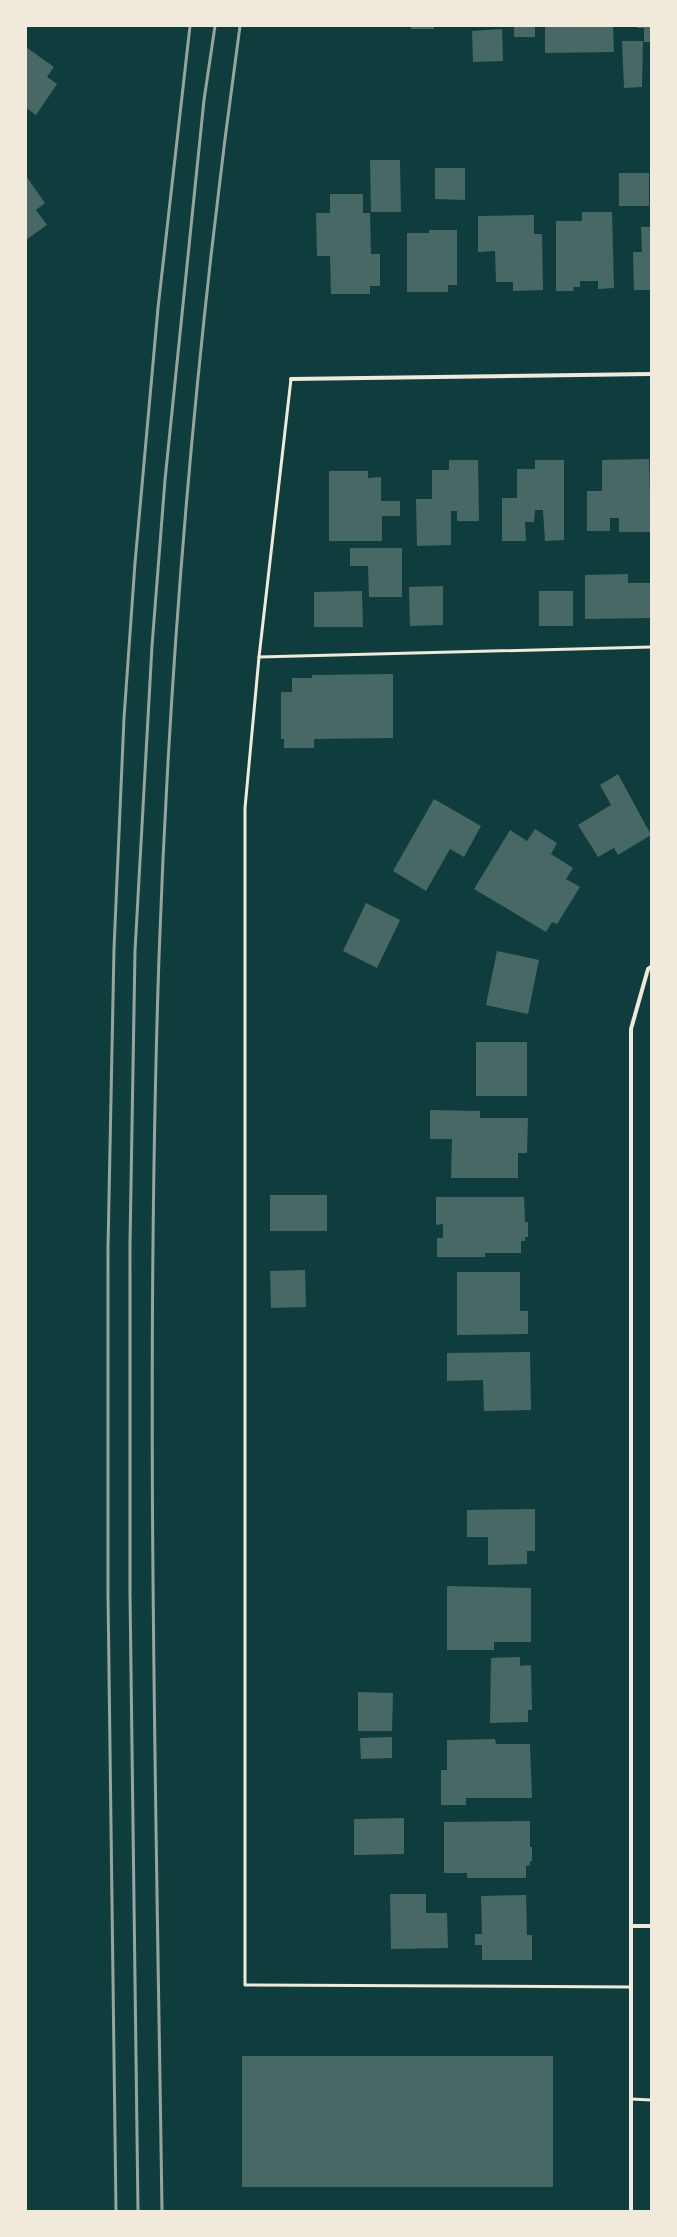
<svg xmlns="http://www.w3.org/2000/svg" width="677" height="2237" font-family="'PT Sans',sans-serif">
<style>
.building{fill:#486865}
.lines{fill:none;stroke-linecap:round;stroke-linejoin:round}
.service{stroke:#f1e9da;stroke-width:3}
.minor{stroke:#f1e9da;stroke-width:4}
.rail{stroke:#97a49c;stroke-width:3}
</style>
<rect width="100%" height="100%" fill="#0f3d3e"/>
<g class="building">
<rect x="411" y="26" width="23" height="3"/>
<rect x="514" y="26" width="21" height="11"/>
<polygon points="545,26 613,26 614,52 545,53"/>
<polygon points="637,26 651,26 651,42 644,42 644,28 637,28"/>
<polygon points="502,29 503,61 473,62 472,31"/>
<polygon points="622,41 643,41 642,87 624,88"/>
<polygon points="26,47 54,67 47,77 57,84 36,115 26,108"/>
<polygon points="370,160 400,160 401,212 371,212"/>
<polygon points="435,168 465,168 465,200 435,199"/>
<rect x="619" y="173" width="30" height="33"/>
<polygon points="26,176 45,203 36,210 47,225 26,240"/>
<polygon points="330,194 363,194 363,213 370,213 371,254 380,254 380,286 370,286 370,294 331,294 330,256 317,256 316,213 330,213"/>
<polygon points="582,212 612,212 614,288 598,289 598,281 580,281 580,287 573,287 574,291 556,291 556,221 582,221"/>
<polygon points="534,215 534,234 542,234 543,290 513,291 513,282 496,282 495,251 478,252 478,216"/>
<polygon points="641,227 651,227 651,290 634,290 633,252 642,252"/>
<polygon points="429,230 457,230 457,285 448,285 448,292 407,292 407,233 429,233"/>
<polygon points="649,459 651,532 619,532 619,518 610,518 610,531 587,531 587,491 602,491 602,460"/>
<polygon points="449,460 478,460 479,521 457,521 457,511 451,511 451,545 417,546 416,499 432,499 432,470 449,470"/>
<polygon points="535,460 564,460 564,540 545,541 543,510 535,510 534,522 525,522 526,541 502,541 502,498 517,498 517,469 535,469"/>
<polygon points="329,471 368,471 368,478 381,477 381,501 400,501 400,516 382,516 382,541 329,541"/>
<polygon points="350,548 402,548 402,597 369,597 368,566 350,566"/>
<polygon points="628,574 628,583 651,583 651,618 585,619 585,575"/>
<polygon points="443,586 443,625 410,626 409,587"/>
<polygon points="362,591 363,627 314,627 314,592"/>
<rect x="539" y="591" width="34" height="35"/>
<polygon points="393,674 393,738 314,739 314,748 284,748 284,739 281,739 281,692 292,692 292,678 312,678 312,675"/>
<polygon points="618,774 651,835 618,855 614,848 598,857 578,825 611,805 600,785"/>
<polygon points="434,799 481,826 464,857 450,849 426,891 393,871"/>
<polygon points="535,829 557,843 551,854 573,868 566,879 580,887 557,924 552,922 546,932 474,889 510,830 527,841"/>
<polygon points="366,903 400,920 377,968 343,951"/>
<polygon points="497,951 539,960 528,1014 486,1005"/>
<rect x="476" y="1042" width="51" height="54"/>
<polygon points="430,1110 480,1111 480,1118 528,1118 527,1153 518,1153 518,1178 451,1178 452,1139 430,1139"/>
<rect x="270" y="1195" width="57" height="36"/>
<polygon points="436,1197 524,1197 525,1222 528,1222 528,1237 525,1237 525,1241 521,1241 521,1253 485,1253 485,1257 437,1257 437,1238 443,1238 443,1224 436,1225"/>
<polygon points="305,1270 306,1307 271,1308 270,1271"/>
<polygon points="457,1272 520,1272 520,1311 528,1311 528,1334 457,1335"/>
<polygon points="530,1352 531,1410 484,1411 483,1380 447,1381 447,1353"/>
<polygon points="535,1509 535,1551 527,1551 527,1564 488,1565 488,1537 467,1537 467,1510"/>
<polygon points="447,1586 531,1588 531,1642 494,1642 494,1650 447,1650"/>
<polygon points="520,1657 520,1666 531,1665 532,1710 528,1710 528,1722 490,1723 491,1658"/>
<polygon points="358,1692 393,1693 392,1731 358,1731"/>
<polygon points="392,1737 392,1758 361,1759 360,1738"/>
<polygon points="495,1739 496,1744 530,1744 532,1798 466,1798 466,1805 441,1805 441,1770 447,1770 447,1740"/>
<polygon points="404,1818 404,1854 354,1855 354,1819"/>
<polygon points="530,1821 530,1847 532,1847 532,1861 530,1861 530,1865 526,1866 526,1878 467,1878 467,1873 444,1873 444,1822"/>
<polygon points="390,1894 426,1894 426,1913 447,1913 448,1948 391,1949"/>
<polygon points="526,1895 527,1935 532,1935 532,1960 482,1960 482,1945 475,1945 475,1934 482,1934 481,1896"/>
<rect x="242" y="2056" width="311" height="131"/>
</g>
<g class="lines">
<g class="service">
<polyline points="291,379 259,657 245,808 245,1985 631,1987"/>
<polyline points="259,657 651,647"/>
<polyline points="631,2099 651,2100"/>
</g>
<g class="minor">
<polyline points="291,379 651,374"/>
<polyline points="631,1926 651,1926"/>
<polyline points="631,2211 631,1029 648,969 651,967"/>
</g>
<g class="rail">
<polyline points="116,2211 108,1594 108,1248 114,949 124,718 135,563 158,308 190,26"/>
<polyline points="138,2211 130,1593 130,1244 135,951 152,646 165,480 204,100 215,26"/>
<path d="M162 2211C156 1793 145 1375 159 957 170 646 197 335 240 26"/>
</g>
</g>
<rect width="677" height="2237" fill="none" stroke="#f1e9da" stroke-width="54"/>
</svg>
